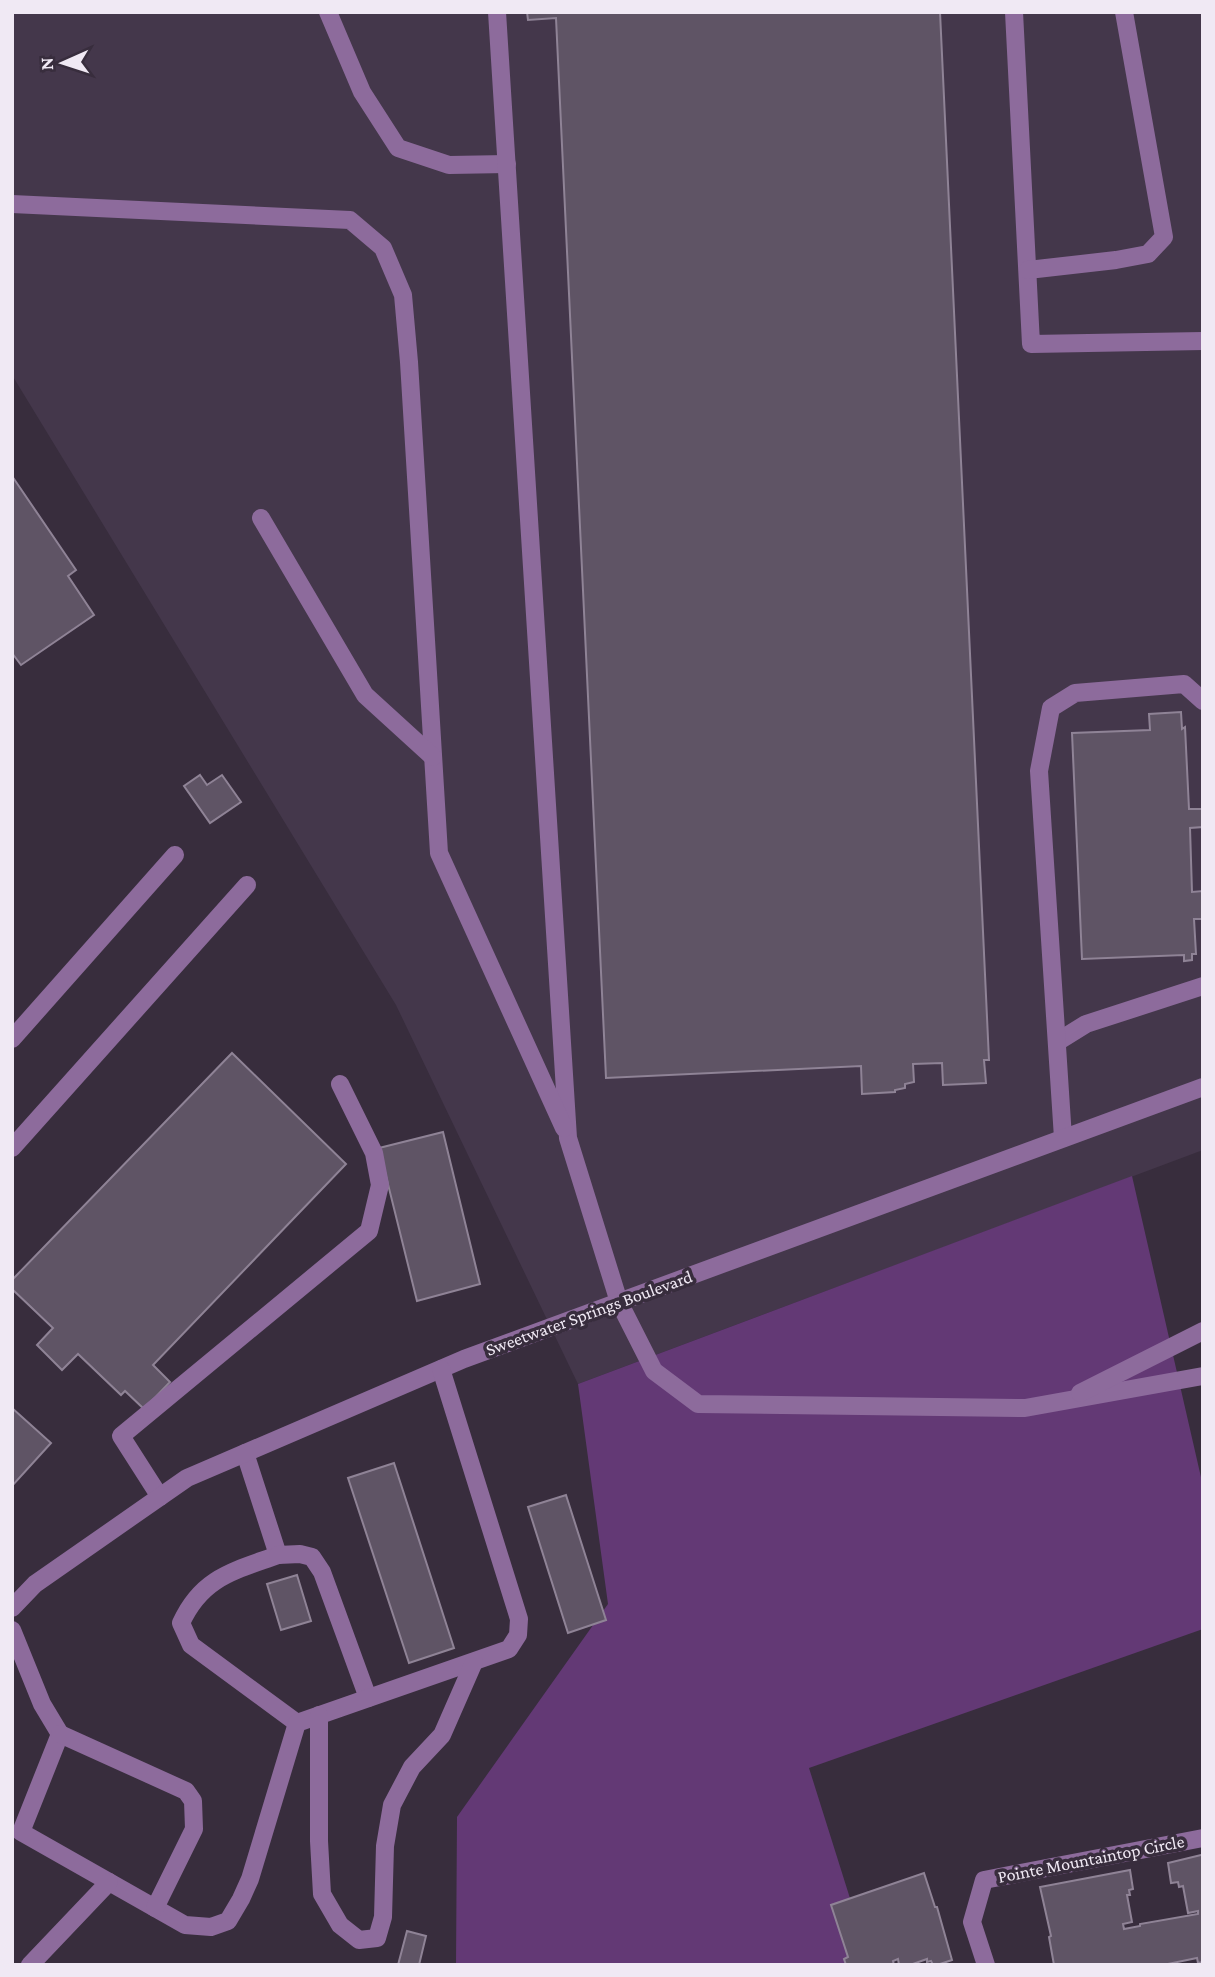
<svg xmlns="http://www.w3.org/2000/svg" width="1215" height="1977" font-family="'Crimson Pro',serif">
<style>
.built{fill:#44374b}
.green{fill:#633975}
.building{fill:#5f5465;stroke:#8f8396;stroke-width:2}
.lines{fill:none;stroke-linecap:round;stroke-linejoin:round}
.minor{stroke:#8d6b9c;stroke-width:18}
.labels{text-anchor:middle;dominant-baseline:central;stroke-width:7;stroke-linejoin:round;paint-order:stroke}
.street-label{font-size:18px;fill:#f0e9f4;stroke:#382d3d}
</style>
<rect width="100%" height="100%" fill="#382d3d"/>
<polygon class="built" points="12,12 1203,12 1203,1150 578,1384 396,1005 12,375"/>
<polygon class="green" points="1132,1176 1203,1486 1203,1629 809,1768 871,1965 456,1965 457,1817 608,1604 578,1384"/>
<g class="building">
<polygon points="527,12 940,12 989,1060 984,1060 986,1083 943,1085 942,1063 913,1064 914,1082 905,1084 905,1088 895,1090 895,1092 862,1094 861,1066 606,1078 556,18 528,20"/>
<polygon points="12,476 76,570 68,576 94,615 21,665 12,653"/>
<polygon points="1181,712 1182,729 1185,727 1189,809 1203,809 1203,827 1190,828 1192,892 1203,891 1203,919 1194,919 1196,954 1192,954 1192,960 1184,961 1184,955 1082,959 1072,733 1150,730 1149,714"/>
<polygon points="200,775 207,785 222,775 241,802 210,823 184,786"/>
<polygon points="232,1053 346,1164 153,1365 170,1382 144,1409 125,1391 121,1395 78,1354 62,1370 37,1345 53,1328 12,1289 12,1280"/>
<polygon points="443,1132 480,1284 417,1301 379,1148"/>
<polygon points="12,1408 51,1443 12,1486"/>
<polygon points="394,1463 454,1648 409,1663 348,1478"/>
<polygon points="566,1495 606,1620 568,1633 528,1507"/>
<polygon points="297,1575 311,1621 281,1630 267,1584"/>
<polygon points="1201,1855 1203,1855 1203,1962 1198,1963 1197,1958 1163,1965 1054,1965 1049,1937 1051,1936 1040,1887 1130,1870 1133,1889 1129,1890 1130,1895 1127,1895 1132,1922 1123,1924 1124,1929 1140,1926 1140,1924 1198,1914 1198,1911 1188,1913 1183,1886 1179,1887 1178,1882 1171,1883 1168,1863"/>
<polygon points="924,1873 935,1907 937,1907 952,1960 937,1965 933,1965 931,1961 927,1962 927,1959 910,1965 899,1965 898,1959 893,1961 894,1965 846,1965 844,1959 848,1957 831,1905"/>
<polygon points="407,1931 426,1936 419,1965 398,1965"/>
</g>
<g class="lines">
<g class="minor">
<polyline points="328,12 362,92 398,148 449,165 507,164"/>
<polyline points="497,12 568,1138 619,1302 654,1371 698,1404 1025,1408 1203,1376"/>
<polyline points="1014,12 1031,344 1203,341"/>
<polyline points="12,204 350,220 383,248 403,295 409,362 439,853 564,1128"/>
<polyline points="1028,270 1116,260 1148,254 1164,237 1124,12"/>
<polyline points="261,518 365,695 433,757"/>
<polyline points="12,1039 175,855"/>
<polyline points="1057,1042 1086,1024 1203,986"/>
<polyline points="1063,1138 1039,771 1051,708 1075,693 1184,684 1203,701"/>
<polyline points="12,1148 247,885"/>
<polyline points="1080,1393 1203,1331"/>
<path d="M245 1453 278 1555C234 1571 202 1577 181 1623L191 1645 297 1723"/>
<polyline points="160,1497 121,1436 369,1231 380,1185 374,1153 340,1084"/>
<polyline points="278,1555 300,1554 312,1557 322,1572 368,1698"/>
<polyline points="12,1608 35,1584 187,1478 464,1359 1203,1087"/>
<polyline points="12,1630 42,1704 60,1734 21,1832 185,1925 211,1927 228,1921 241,1899 250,1879 297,1723 509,1649 518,1635 519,1619 441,1369"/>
<polyline points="319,1715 319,1841 322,1894 340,1925 359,1940 377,1938 383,1917 385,1846 392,1805 412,1767 442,1735 474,1662"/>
<polyline points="60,1734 186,1791 193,1801 194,1829 155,1908"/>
<polyline points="30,1965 109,1882"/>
<polyline points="986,1965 972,1922 984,1880 1203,1838"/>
</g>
</g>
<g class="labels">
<g class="street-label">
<text transform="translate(589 1313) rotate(-20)">Sweetwater Springs Boulevard</text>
<text transform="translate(1091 1859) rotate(-11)">Pointe Mountaintop Circle</text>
</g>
</g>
<rect width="1215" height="1977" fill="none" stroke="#f0e9f4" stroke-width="28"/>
<g transform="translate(63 63) rotate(267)" stroke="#382d3d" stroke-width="5" paint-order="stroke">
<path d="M0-5L12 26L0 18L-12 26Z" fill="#f0e9f4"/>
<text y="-10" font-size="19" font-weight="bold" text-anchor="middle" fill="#f0e9f4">N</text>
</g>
</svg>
